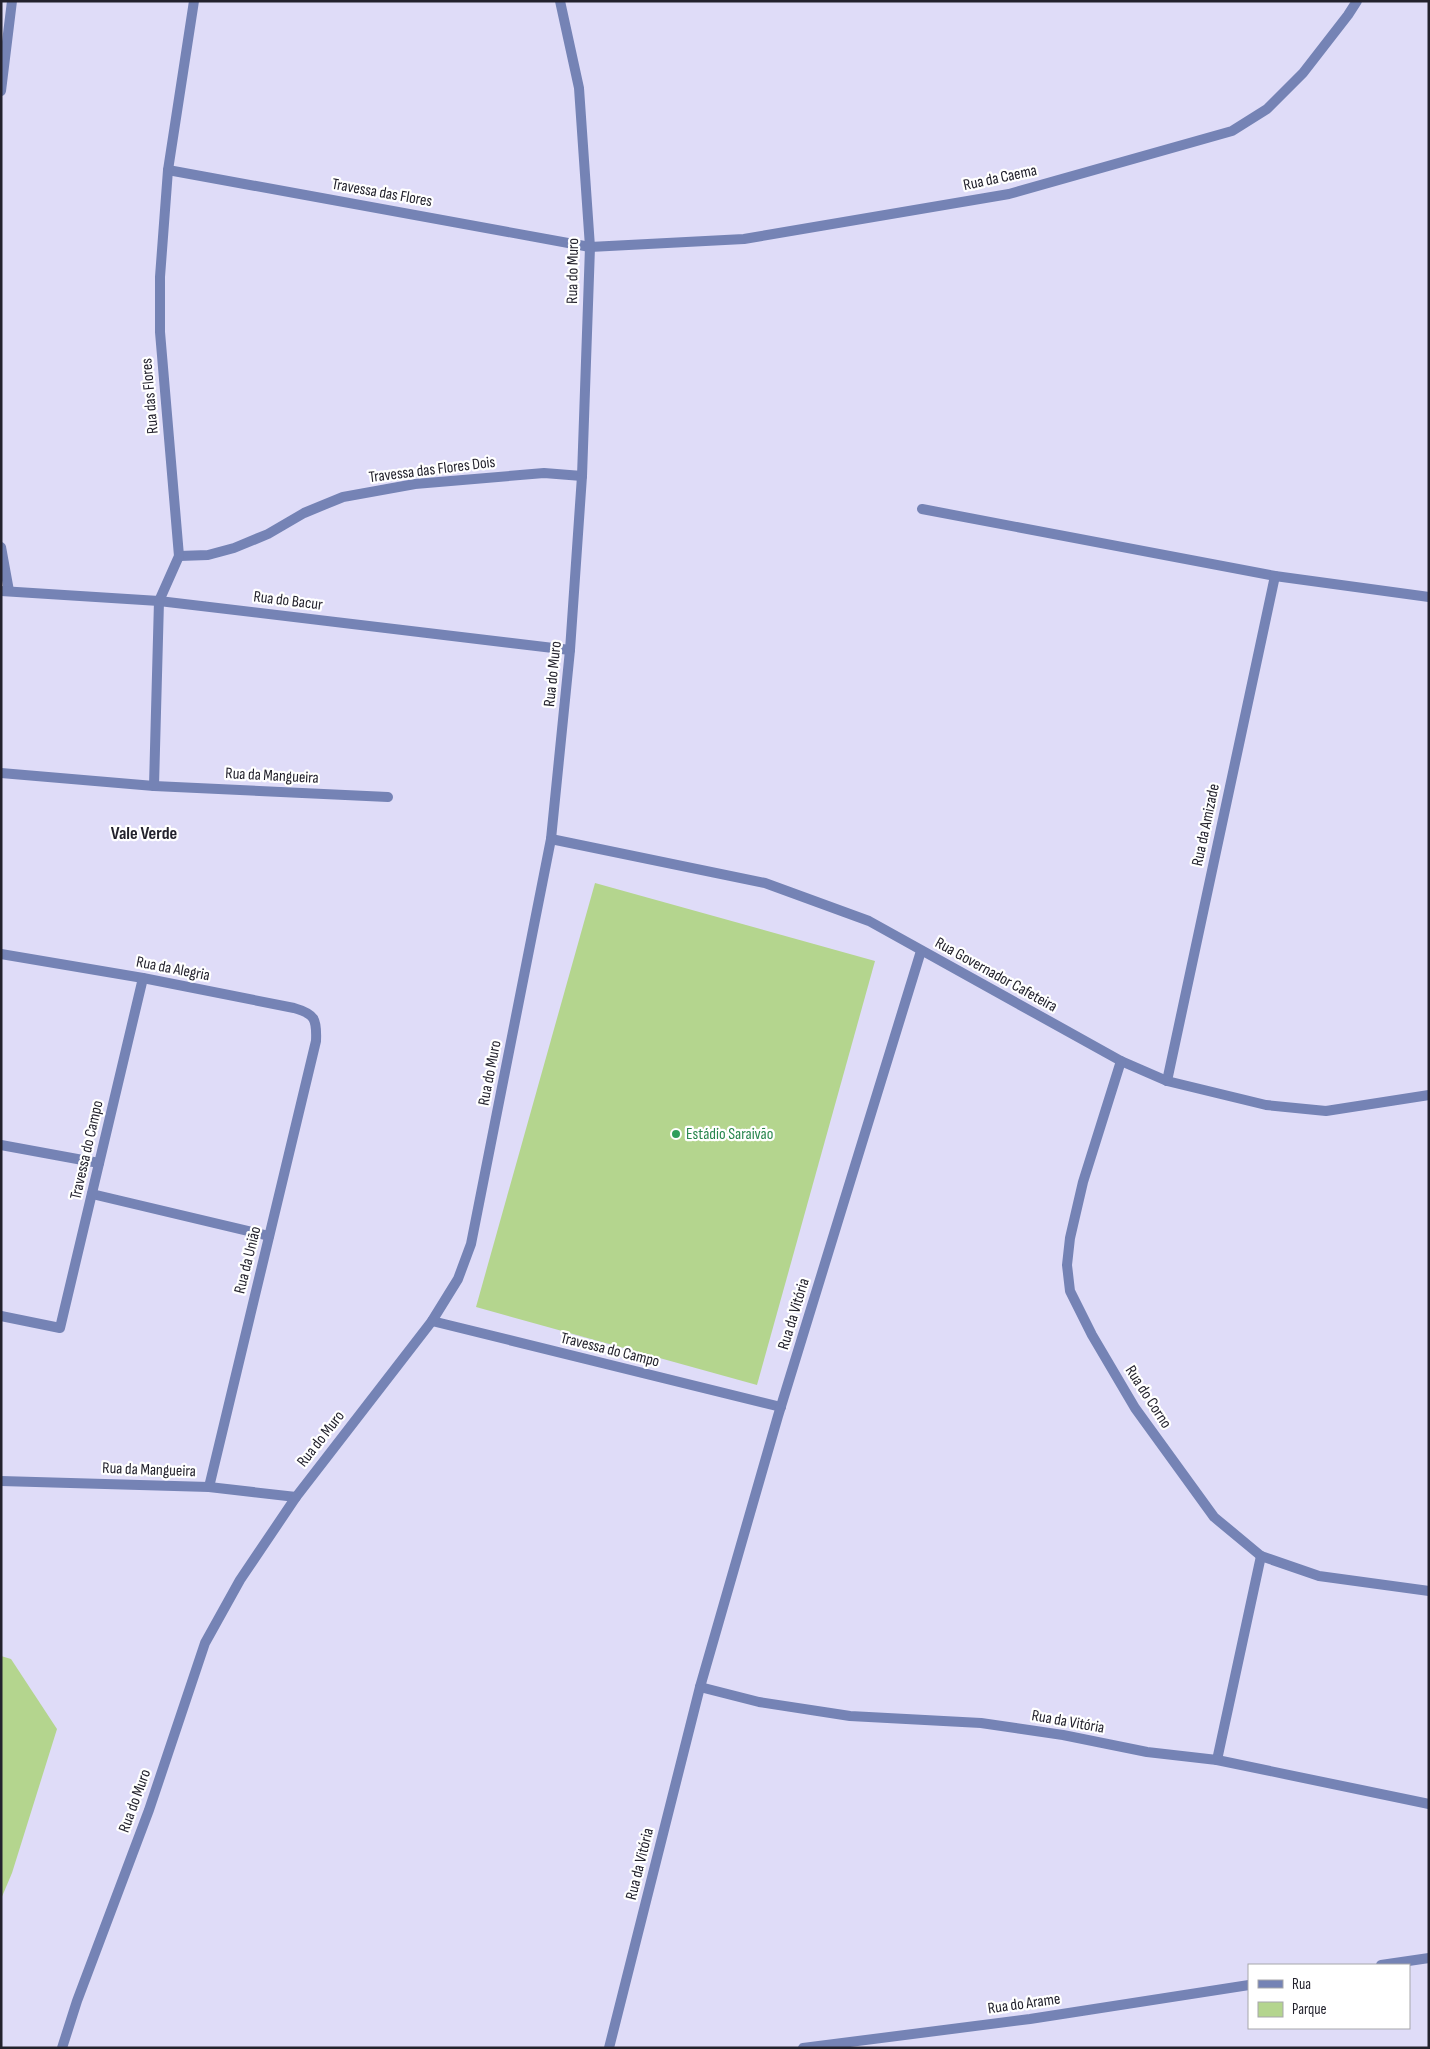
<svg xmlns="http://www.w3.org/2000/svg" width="1430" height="2049" font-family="'Sofia Sans Condensed',sans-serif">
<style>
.green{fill:#b4d58e}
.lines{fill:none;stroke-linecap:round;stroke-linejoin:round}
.service{stroke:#7583b5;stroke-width:10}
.minor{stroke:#7583b5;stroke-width:10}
.leisure-dot{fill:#2e9e5b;stroke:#fff;stroke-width:2}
.labels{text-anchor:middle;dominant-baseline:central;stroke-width:4.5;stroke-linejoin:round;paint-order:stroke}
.street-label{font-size:16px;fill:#23222d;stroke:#fff}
.leisure-label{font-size:16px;fill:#27864d;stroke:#fff;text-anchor:start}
.neighbourhood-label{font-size:18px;font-weight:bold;fill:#23222d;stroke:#fff}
</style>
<rect width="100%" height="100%" fill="#dfdcf8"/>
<g class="green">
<polygon points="595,883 875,961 757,1385 476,1307"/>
<polygon points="1,1656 11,1659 57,1729 12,1873 1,1899"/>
</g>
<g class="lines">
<g class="service">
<polyline points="1,1145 99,1163"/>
<polyline points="92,1194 269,1236"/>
<polyline points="1217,1760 1261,1556"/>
</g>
<g class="minor">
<polyline points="1,91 12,1"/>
<polyline points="168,170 590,247 744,239 1009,194 1232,131 1267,109 1303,73 1348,15 1357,1"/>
<polyline points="922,509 1275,576 1429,597"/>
<polyline points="1,547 9,591"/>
<polyline points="179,556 208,555 234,548 268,534 304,513 343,497 415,484 544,473 582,476"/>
<polyline points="1,591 159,601 570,650"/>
<polyline points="1,773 154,786 388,797"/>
<polyline points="154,786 159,601 179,556 160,332 160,277 168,170 194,1"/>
<polyline points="551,839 765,883 869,921 1121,1061 1167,1081 1266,1105 1326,1111 1429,1095"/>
<path d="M1 954 143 978 294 1008C315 1014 317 1019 316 1041L209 1487"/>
<polyline points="1121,1061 1083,1182 1070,1238 1067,1265 1070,1291 1092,1335 1135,1408 1214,1517 1261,1556 1319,1576 1429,1591"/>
<polyline points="1167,1081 1275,576"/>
<polyline points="1,1316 60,1328 143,978"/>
<polyline points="432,1321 781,1407"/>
<polyline points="1,1481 209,1487 296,1497"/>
<polyline points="700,1687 759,1702 850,1716 981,1723 1063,1735 1147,1752 1217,1760 1429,1804"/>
<polyline points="1381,1965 1429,1958"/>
<polyline points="62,2048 77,2001 149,1810 205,1643 240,1580 296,1497 432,1321 458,1279 471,1244 551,839 570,650 582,476 590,247 579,88 560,1"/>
<polyline points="609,2048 700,1687 778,1416 921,951"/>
<polyline points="803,2048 1030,2019 1249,1985"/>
</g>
</g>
<circle class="leisure-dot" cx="676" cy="1134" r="5"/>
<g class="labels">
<g class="street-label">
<text transform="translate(1000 178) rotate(-12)">Rua da Caema</text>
<text transform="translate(382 193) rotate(10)">Travessa das Flores</text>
<text transform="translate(573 271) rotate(-89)">Rua do Muro</text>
<text transform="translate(150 396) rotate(-95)">Rua das Flores</text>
<text transform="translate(432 470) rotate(-7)">Travessa das Flores Dois</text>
<text transform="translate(288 601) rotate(7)">Rua do Bacur</text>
<text transform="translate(553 674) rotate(-84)">Rua do Muro</text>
<text transform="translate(272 776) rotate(3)">Rua da Mangueira</text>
<text transform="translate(1206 825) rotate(-78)">Rua da Amizade</text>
<text transform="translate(173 969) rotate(11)">Rua da Alegria</text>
<text transform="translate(996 975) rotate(29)">Rua Governador Cafeteira</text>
<text transform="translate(490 1073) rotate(-79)">Rua do Muro</text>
<text transform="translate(87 1150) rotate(-77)">Travessa do Campo</text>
<text transform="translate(248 1260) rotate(-76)">Rua da União</text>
<text transform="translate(794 1314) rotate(-73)">Rua da Vitória</text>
<text transform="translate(610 1350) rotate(14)">Travessa do Campo</text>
<text transform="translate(1148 1397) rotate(57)">Rua do Corno</text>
<text transform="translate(321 1439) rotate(-52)">Rua do Muro</text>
<text transform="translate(149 1470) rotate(2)">Rua da Mangueira</text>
<text transform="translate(1068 1722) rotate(10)">Rua da Vitória</text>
<text transform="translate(135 1801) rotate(-70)">Rua do Muro</text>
<text transform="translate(640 1864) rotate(-76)">Rua da Vitória</text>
<text transform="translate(1024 2004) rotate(-8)">Rua do Arame</text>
</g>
<g class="leisure-label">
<text x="686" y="1134">Estádio Saraivão</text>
</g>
<g class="neighbourhood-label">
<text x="144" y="833">Vale Verde</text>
</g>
</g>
<rect width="1430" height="2049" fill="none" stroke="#23222d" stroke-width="5"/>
<rect x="1248" y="1964" width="162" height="65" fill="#ffffff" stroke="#a7a7ab"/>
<rect x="1258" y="1980" width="25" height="8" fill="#7583b5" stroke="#a7a7ab"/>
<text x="1292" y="1989" font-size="15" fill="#23222d">Rua</text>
<rect x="1258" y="2002" width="25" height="15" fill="#b4d58e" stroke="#a7a7ab"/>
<text x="1292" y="2014" font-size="15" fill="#23222d">Parque</text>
</svg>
